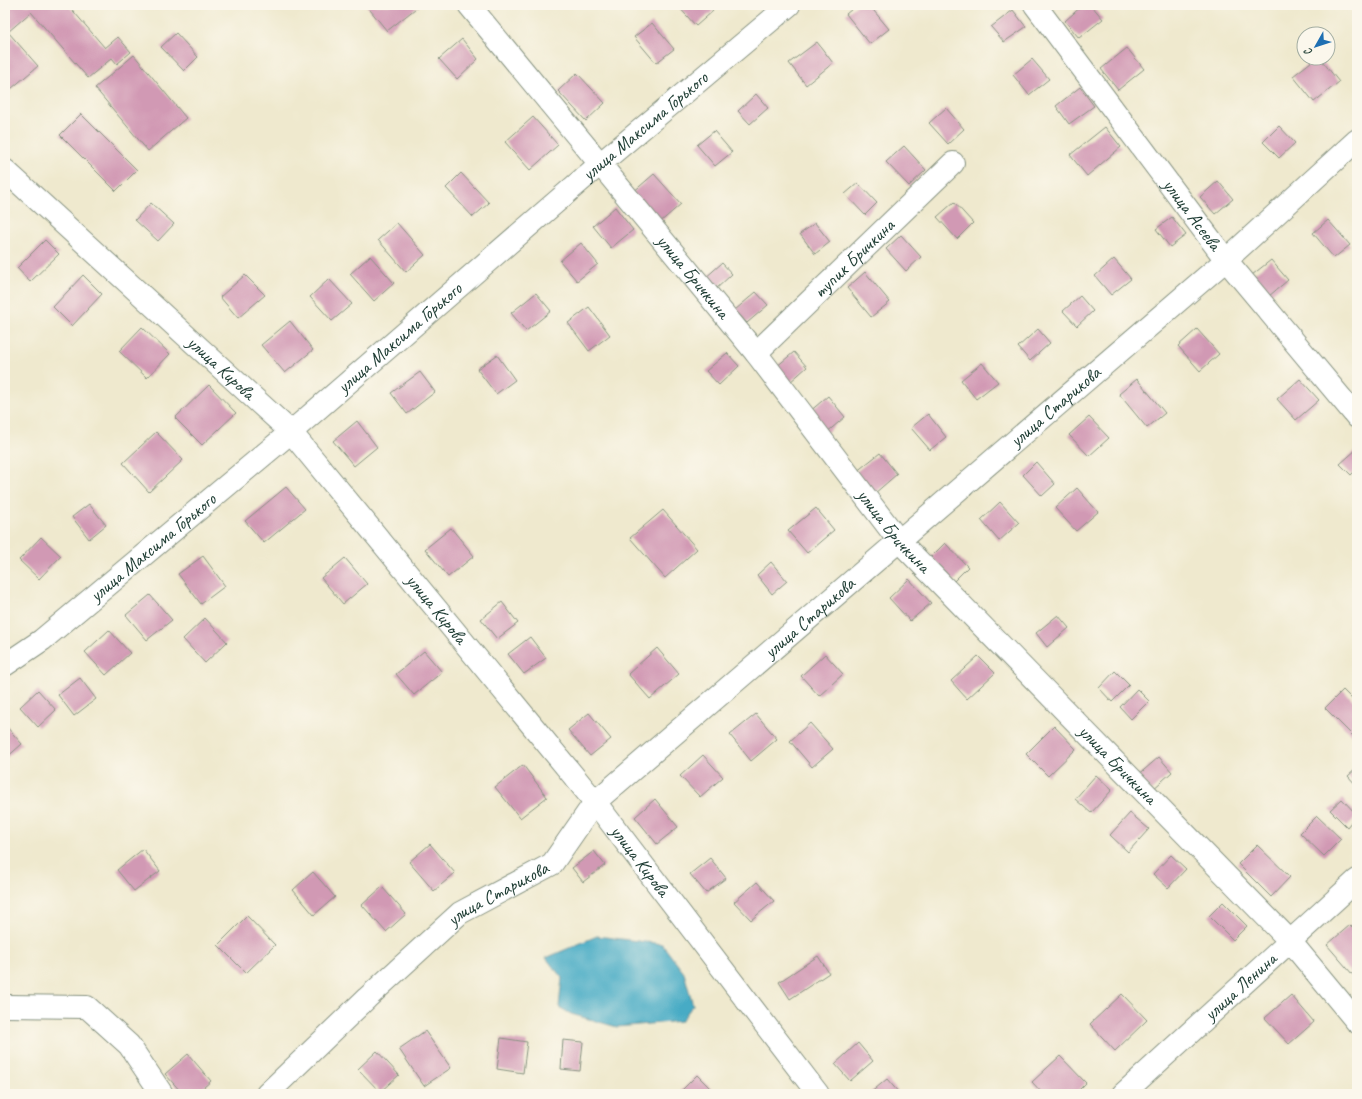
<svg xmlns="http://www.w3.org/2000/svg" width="1362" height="1099" font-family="Caveat,sans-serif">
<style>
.water{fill:#46abc5;stroke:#32747c}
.building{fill:#d199b4}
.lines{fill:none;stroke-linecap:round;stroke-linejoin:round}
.minor-casing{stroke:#879381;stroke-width:24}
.minor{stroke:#fff;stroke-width:22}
.labels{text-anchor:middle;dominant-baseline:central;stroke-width:3;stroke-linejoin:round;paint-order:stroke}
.street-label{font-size:19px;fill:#1f3d34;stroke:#fbf7ec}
</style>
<rect width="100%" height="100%" fill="#fbf7ec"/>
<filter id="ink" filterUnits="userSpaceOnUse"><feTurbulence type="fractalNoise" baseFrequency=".025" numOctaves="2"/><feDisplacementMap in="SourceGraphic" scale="8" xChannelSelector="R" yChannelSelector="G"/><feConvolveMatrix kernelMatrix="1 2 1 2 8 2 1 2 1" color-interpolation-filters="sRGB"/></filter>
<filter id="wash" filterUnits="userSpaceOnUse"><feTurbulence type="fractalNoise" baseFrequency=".012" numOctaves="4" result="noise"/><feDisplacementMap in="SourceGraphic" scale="16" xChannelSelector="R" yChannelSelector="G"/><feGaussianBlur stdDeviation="0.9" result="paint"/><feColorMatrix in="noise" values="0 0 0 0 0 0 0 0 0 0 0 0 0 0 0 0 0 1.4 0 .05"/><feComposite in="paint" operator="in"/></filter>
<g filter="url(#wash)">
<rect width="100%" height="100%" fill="#efe9ce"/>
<polygon class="water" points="597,936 662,944 684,973 693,1005 681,1021 617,1027 571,1014 559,1007 562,978 546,958"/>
<g id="blocks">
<g class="building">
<polygon points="5,5 68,5 105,48 118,37 131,52 117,64 112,58 88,78 31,12 8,32 38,66 5,94"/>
<polygon points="366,5 420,5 387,31"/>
<polygon points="677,5 708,5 713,11 696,26"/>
<polygon points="857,5 869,5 889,29 870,44 846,14"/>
<polygon points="1083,5 1091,5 1103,19 1079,38 1065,21"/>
<polygon points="1013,10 1026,27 1004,42 991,27"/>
<polygon points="652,23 674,49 656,63 634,37"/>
<polygon points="176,33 198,57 184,71 161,47"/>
<polygon points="462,39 478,59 457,79 439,59"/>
<polygon points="817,42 833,63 806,85 789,63"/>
<polygon points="1127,48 1144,69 1118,90 1101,69"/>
<polygon points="1357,48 1357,58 1352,52"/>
<polygon points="134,55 186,118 148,151 95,88"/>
<polygon points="1316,58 1320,58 1339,82 1314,102 1293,76"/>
<polygon points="1032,59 1049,79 1029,95 1013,75"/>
<polygon points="577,73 605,103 586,121 558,91"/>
<polygon points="1080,87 1094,106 1069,124 1056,106"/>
<polygon points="756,94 768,108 750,124 738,111"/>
<polygon points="946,108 964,129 948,144 929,123"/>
<polygon points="81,114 137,170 116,191 60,135"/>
<polygon points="533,117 558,145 530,170 505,142"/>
<polygon points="1279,126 1295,143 1279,158 1263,142"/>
<polygon points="1105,127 1121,147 1087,176 1070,155"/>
<polygon points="714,131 732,152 715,166 697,145"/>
<polygon points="904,146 926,170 909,186 886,162"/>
<polygon points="461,173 489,203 473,217 446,188"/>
<polygon points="654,174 681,204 658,224 632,193"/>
<polygon points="1218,181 1233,199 1215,214 1200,197"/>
<polygon points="858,183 877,203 865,215 845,194"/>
<polygon points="954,202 973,223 957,239 937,217"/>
<polygon points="151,203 174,224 158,241 135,220"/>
<polygon points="615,207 633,230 611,248 593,226"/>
<polygon points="1172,217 1186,235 1170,247 1156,229"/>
<polygon points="1328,220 1350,245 1334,258 1313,233"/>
<polygon points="397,223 425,255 406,272 378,240"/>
<polygon points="815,223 830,242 815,254 800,234"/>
<polygon points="901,235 921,257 906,271 886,249"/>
<polygon points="45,240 59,254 30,282 17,268"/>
<polygon points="581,243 598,264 577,281 560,261"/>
<polygon points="370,256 394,283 374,301 350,274"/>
<polygon points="1114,259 1131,279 1111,295 1095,276"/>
<polygon points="1271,260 1288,280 1269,296 1252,275"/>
<polygon points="722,263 732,274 714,291 704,279"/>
<polygon points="865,272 890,302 871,317 847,288"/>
<polygon points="83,275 102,294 72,326 53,307"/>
<polygon points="245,275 265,295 238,318 220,297"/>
<polygon points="329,279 352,304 332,321 310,297"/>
<polygon points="756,292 768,305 747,323 735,310"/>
<polygon points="536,293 551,311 526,331 511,313"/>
<polygon points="1080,296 1093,311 1077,326 1063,311"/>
<polygon points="589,307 610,335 589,351 568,323"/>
<polygon points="290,321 313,350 285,373 261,345"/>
<polygon points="142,327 170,354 147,378 119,351"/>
<polygon points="1038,329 1050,343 1030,361 1018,347"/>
<polygon points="1197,329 1219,354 1200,371 1178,346"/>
<polygon points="794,352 807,367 789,383 776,367"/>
<polygon points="727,353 739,366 719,385 706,371"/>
<polygon points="497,355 515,380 496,394 477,369"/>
<polygon points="982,363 998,382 976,399 961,380"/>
<polygon points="420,372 435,392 407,414 391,393"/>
<polygon points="1137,379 1165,413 1147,428 1119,394"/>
<polygon points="1300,379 1319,400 1296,420 1277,399"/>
<polygon points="209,385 236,413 202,445 175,418"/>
<polygon points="828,396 845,417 826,433 809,412"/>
<polygon points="928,414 946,437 930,450 911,428"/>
<polygon points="1089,417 1109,438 1089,456 1069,435"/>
<polygon points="357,421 377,447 354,466 333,441"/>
<polygon points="156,432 183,460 149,492 123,463"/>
<polygon points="1357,449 1357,469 1351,475 1340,464"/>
<polygon points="880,453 897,474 874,494 856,472"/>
<polygon points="1036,462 1055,484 1042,496 1023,475"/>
<polygon points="286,487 305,509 264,543 245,521"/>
<polygon points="1077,488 1098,512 1076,531 1055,508"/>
<polygon points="1000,502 1019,523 999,541 981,520"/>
<polygon points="89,504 106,525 89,539 72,517"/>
<polygon points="816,508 834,530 807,553 788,531"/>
<polygon points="663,510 697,549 665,578 630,538"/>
<polygon points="451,528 474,556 448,577 425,549"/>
<polygon points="41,537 61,556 39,579 19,560"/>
<polygon points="945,543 968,567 954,581 931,557"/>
<polygon points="203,556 225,586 201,604 178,574"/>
<polygon points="345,558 367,584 343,604 321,578"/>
<polygon points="771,562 787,581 772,594 757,575"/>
<polygon points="909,579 931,603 910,621 889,598"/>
<polygon points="150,595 172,620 147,640 126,615"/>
<polygon points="502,602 518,623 497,639 481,619"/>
<polygon points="1058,615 1069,628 1047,647 1036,633"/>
<polygon points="205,618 227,642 205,663 183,639"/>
<polygon points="109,630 130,653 106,675 85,652"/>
<polygon points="530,637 546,658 524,674 508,654"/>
<polygon points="657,648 679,674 650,699 628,674"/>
<polygon points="424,651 442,672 414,695 396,674"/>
<polygon points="825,654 843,674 819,696 801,676"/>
<polygon points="978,656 995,673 967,699 951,681"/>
<polygon points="1115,671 1129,685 1112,702 1099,688"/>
<polygon points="80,678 96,699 74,716 58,695"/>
<polygon points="1137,689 1149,701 1131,719 1120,707"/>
<polygon points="38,690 56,710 38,727 20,707"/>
<polygon points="1343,690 1357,704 1356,739 1325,708"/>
<polygon points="589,713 611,739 590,756 568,730"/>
<polygon points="756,714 777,739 751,761 730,735"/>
<polygon points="810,723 833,749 812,767 790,741"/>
<polygon points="5,725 22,744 5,759"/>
<polygon points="1054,726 1076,749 1048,776 1026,754"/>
<polygon points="703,755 723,777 700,797 680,776"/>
<polygon points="1159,757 1172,772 1151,791 1137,776"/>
<polygon points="523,765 547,797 520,818 495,787"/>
<polygon points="1357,768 1357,786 1348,776"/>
<polygon points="1096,775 1112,790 1091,813 1075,799"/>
<polygon points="655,799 678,827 657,844 635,817"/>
<polygon points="1342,799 1357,815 1347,827 1330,810"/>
<polygon points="1130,813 1149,829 1128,852 1110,835"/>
<polygon points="1317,816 1341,839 1324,856 1300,833"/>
<polygon points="430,844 455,873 434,891 409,862"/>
<polygon points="1257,845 1290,877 1271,897 1238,864"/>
<polygon points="143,849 160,871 134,891 117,870"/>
<polygon points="594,851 605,865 583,882 572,868"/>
<polygon points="1171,855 1186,869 1168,888 1153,874"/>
<polygon points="710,858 726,878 706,893 690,874"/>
<polygon points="313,872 335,897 314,915 293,890"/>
<polygon points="757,882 774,901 751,920 734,902"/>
<polygon points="382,887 406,914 386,932 362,905"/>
<polygon points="1223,902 1247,926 1233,940 1209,916"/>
<polygon points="247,916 275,945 246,973 218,945"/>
<polygon points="1350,925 1357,932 1357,972 1353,975 1327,945"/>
<polygon points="818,956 829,973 790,999 779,982"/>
<polygon points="1122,994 1147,1020 1115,1051 1090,1024"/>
<polygon points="1291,995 1314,1022 1289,1044 1265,1018"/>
<polygon points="425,1031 451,1068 424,1086 399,1049"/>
<polygon points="501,1038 527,1042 523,1073 497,1069"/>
<polygon points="563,1040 583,1042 580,1071 561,1069"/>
<polygon points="858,1043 873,1061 850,1081 835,1064"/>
<polygon points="377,1051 399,1075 380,1092 358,1069"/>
<polygon points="188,1054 211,1081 196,1094 183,1094 165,1074"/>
<polygon points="1060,1056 1086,1083 1075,1094 1043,1094 1032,1082"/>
<polygon points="697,1075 714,1092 712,1094 678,1094"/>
<polygon points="887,1079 900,1094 869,1094"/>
</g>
</g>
</g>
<g filter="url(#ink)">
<use href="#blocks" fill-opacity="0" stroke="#879381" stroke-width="1"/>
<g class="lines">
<defs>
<g id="minor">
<path id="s1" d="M469 5 756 353 899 541 1290 941 1357 1022"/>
<path id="s2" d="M1035 5 1226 260 1357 417"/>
<path id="s3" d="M5 170 291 432 595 802 818 1094"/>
<path id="s4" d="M756 353 953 163"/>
<path id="s5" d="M5 665 42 640 291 432 600 164 789 5"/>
<polyline points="5,1006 87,1007 129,1045 162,1094"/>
<path id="s6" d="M267 1094 367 998 460 913 552 864 595 802 1226 260 1357 140"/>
<path id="s7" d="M1123 1094 1357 880"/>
</g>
</defs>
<use href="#minor" class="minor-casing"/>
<use href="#minor" class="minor"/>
</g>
</g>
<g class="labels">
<g class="street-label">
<text stroke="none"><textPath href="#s5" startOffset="837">улица Максима Горького</textPath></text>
<text stroke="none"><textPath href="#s2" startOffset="262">улица Асеева</textPath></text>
<text stroke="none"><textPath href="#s4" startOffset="136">тупик Бричкина</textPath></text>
<text stroke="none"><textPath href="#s1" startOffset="352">улица Бричкина</textPath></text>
<text stroke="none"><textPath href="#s5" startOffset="513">улица Максима Горького</textPath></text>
<text stroke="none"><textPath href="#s3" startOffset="293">улица Кирова</textPath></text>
<text stroke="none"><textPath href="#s6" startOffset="1051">улица Старикова</textPath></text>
<text stroke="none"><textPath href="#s1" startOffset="676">улица Бричкина</textPath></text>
<text stroke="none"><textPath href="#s5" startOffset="189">улица Максима Горького</textPath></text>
<text stroke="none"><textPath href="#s3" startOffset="617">улица Кирова</textPath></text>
<text stroke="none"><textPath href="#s6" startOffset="727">улица Старикова</textPath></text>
<text stroke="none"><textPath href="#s1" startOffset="1000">улица Бричкина</textPath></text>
<text stroke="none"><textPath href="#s3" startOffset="941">улица Кирова</textPath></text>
<text stroke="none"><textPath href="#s6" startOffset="307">улица Старикова</textPath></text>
<text stroke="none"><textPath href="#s7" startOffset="159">улица Ленина</textPath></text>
</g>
</g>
<rect width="1362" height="1099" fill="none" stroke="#fbf7ec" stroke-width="20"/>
<g transform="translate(1316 46) rotate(231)"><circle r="19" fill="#fbf7ec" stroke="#a3ada2"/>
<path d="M0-3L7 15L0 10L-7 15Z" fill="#1f6fb2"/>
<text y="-6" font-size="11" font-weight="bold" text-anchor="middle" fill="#1f3d34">С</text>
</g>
</svg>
